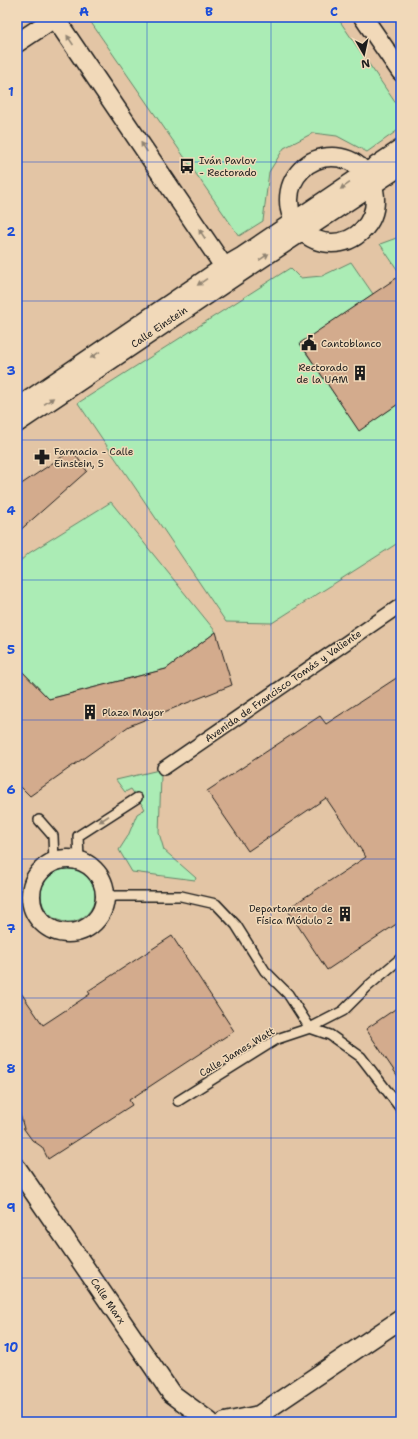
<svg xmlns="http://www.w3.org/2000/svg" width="418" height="1439" font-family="'Shantell Sans',sans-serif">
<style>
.built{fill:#e3c5a5}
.green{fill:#abecb5;stroke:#648468}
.building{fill:#d3ab8d;stroke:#1c1c1c}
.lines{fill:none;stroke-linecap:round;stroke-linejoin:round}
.service-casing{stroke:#1c1c1c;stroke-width:12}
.pedestrian-casing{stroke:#1c1c1c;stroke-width:16}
.minor-casing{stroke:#1c1c1c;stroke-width:21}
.service{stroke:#f1d9b9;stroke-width:9}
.pedestrian{stroke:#f1d9b9;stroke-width:13}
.minor{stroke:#f1d9b9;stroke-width:18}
.oneway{fill:#918472}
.grid{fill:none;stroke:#1d4ed8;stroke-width:1;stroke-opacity:0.55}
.labels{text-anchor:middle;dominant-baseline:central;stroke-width:3;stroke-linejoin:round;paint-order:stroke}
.poi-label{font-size:10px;fill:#1c1c1c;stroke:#f1d9b9;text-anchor:start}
.street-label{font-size:10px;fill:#1c1c1c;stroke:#f1d9b9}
.neatline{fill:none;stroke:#1d4ed8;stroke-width:1.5}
.grid-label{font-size:13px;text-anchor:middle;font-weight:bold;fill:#1d4ed8}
</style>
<rect width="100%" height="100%" fill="#f0d4b3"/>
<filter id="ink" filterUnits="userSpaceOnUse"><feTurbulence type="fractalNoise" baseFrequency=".025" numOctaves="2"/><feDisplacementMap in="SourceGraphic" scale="8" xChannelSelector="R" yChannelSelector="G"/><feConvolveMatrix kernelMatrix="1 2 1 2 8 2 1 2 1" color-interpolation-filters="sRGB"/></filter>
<g filter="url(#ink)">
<rect class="built" x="17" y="17" width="384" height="1405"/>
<g class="green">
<polygon points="96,17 337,17 401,111 401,128 367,152 337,136 313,133 284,148 269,172 263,221 239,236 90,21"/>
<polygon points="401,235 401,275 380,244 399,237"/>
<polygon points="351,262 373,294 300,344 359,430 401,402 401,541 272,623 226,622 78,403 290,268 300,278 322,276"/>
<polygon points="111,502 216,632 166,669 49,699 17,666 17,564 29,553"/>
<polygon points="159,770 161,776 159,833 164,850 196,878 195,880 132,872 119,850 128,836 137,814 145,809 131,789 125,792 116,780"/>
<circle cx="68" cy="895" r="27"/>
</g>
<g class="building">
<polygon points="401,275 401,402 359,431 300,343"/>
<polygon points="72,450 87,471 17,533 17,487"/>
<polygon points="216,632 232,685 129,726 30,796 17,783 17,666 49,699 166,669"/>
<polygon points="401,675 401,921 327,970 287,909 366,857 326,798 248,851 207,791 320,716 326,724"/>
<polygon points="172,936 234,1031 129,1100 132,1105 48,1159 42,1147 32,1140 24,1129 17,1103 17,987 43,1025 90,994 88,991"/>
<polygon points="401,1005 401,1081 366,1029"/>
</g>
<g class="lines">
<defs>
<g id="service">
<polyline points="39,820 53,836 54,861"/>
<polyline points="79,860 78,836 137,798"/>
<polyline points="106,897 117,896 181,896 216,904 236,925 265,971 288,994 310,1028 330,1035 361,1057 401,1109"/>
<polyline points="178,1101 277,1039 310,1028 343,1011 367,987 401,958"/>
</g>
<polyline id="pedestrian" points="164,768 401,605"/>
<g id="minor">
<polyline points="363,17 401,72"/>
<polyline points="55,18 231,277"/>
<polyline points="17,43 56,17"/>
<circle cx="332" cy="200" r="43"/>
<polyline points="17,408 224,267 243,256 401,149"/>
<polyline points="17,423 232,278 401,166"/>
<circle cx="68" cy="896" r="37"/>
<polyline points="17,1168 171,1393 210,1422"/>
<polyline points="225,1422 259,1415 401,1319"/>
</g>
</defs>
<use href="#service" class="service-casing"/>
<use href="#pedestrian" class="pedestrian-casing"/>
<use href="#minor" class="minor-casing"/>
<use href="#service" class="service"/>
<use href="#pedestrian" class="pedestrian"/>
<use href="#minor" class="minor"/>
</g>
<defs><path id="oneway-solid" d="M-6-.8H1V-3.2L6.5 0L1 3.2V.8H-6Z"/></defs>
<g class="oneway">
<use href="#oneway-solid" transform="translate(70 40) rotate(-124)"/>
<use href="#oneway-solid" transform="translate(144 147) rotate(-124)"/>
<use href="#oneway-solid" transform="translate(345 186) rotate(146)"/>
<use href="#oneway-solid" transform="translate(202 234) rotate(-124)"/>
<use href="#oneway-solid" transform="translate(264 257) rotate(-34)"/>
<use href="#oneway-solid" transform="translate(202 282) rotate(146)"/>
<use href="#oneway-solid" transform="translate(95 355) rotate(146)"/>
<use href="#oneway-solid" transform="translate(49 401) rotate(-35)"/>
<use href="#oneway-solid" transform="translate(104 819) rotate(147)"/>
</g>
</g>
<path class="grid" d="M147 17V1422M271 17V1422M17 162H401M17 301H401M17 440H401M17 580H401M17 720H401M17 859H401M17 998H401M17 1138H401M17 1278H401"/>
<defs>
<symbol id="bus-bare" viewBox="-9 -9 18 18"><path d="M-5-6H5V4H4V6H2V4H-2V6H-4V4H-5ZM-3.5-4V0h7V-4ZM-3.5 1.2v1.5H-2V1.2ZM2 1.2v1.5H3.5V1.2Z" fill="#1c1c1c" stroke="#f1d9b9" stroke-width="2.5" paint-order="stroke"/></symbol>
<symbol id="civic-bare" viewBox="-9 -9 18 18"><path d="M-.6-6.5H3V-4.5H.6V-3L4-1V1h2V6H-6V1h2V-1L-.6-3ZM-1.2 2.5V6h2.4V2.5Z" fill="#1c1c1c" stroke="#f1d9b9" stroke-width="2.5" paint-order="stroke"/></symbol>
<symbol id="building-bare" viewBox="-9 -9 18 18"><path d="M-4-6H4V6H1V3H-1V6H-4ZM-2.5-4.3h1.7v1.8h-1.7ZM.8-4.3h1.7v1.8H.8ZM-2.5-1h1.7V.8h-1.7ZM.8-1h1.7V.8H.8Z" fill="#1c1c1c" stroke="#f1d9b9" stroke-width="2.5" paint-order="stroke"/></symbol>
<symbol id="pharmacy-bare" viewBox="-9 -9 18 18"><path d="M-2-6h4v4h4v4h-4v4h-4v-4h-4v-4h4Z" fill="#1c1c1c" stroke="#f1d9b9" stroke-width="2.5" paint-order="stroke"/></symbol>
</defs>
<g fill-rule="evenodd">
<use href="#bus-bare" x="176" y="155" width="22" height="22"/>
<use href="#civic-bare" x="298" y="332" width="22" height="22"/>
<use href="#building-bare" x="349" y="362" width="22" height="22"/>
<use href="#pharmacy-bare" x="31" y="446" width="22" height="22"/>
<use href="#building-bare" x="79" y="701" width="22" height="22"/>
<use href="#building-bare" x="334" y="903" width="22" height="22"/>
</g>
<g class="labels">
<g class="poi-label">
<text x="199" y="160">Iván Pavlov<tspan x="199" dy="12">- Rectorado</tspan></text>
<text x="321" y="343">Cantoblanco</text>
<text x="348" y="367" text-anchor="end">Rectorado<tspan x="348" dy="12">de la UAM</tspan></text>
<text x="54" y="451">Farmacia - Calle<tspan x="54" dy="12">Einstein, 5</tspan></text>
<text x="102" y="712">Plaza Mayor</text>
<text x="333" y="908" text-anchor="end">Departamento de<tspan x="333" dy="12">Física Módulo 2</tspan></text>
</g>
<g class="street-label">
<text transform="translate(159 327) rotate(-34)">Calle Einstein</text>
<text transform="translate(283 686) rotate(-35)">Avenida de Francisco Tomás y Valiente</text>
<text transform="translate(237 1052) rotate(-31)">Calle James Watt</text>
<text transform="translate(108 1301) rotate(56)">Calle Marx</text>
</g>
</g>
<rect width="418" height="1439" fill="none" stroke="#f1d9b9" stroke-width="44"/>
<g transform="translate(364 54) rotate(171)" stroke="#f1d9b9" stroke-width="3" paint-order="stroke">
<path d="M0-3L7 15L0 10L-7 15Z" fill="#1c1c1c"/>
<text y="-6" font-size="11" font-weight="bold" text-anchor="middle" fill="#1c1c1c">N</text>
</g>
<rect x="22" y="22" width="374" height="1395" class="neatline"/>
<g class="grid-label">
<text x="84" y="16">A</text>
<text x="209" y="16">B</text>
<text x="334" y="16">C</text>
<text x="11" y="96">1</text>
<text x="11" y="236">2</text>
<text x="11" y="375">3</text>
<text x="11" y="515">4</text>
<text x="11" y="654">5</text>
<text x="11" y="794">6</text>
<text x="11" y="933">7</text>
<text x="11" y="1073">8</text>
<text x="11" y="1212">9</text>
<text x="11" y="1352">10</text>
</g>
</svg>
